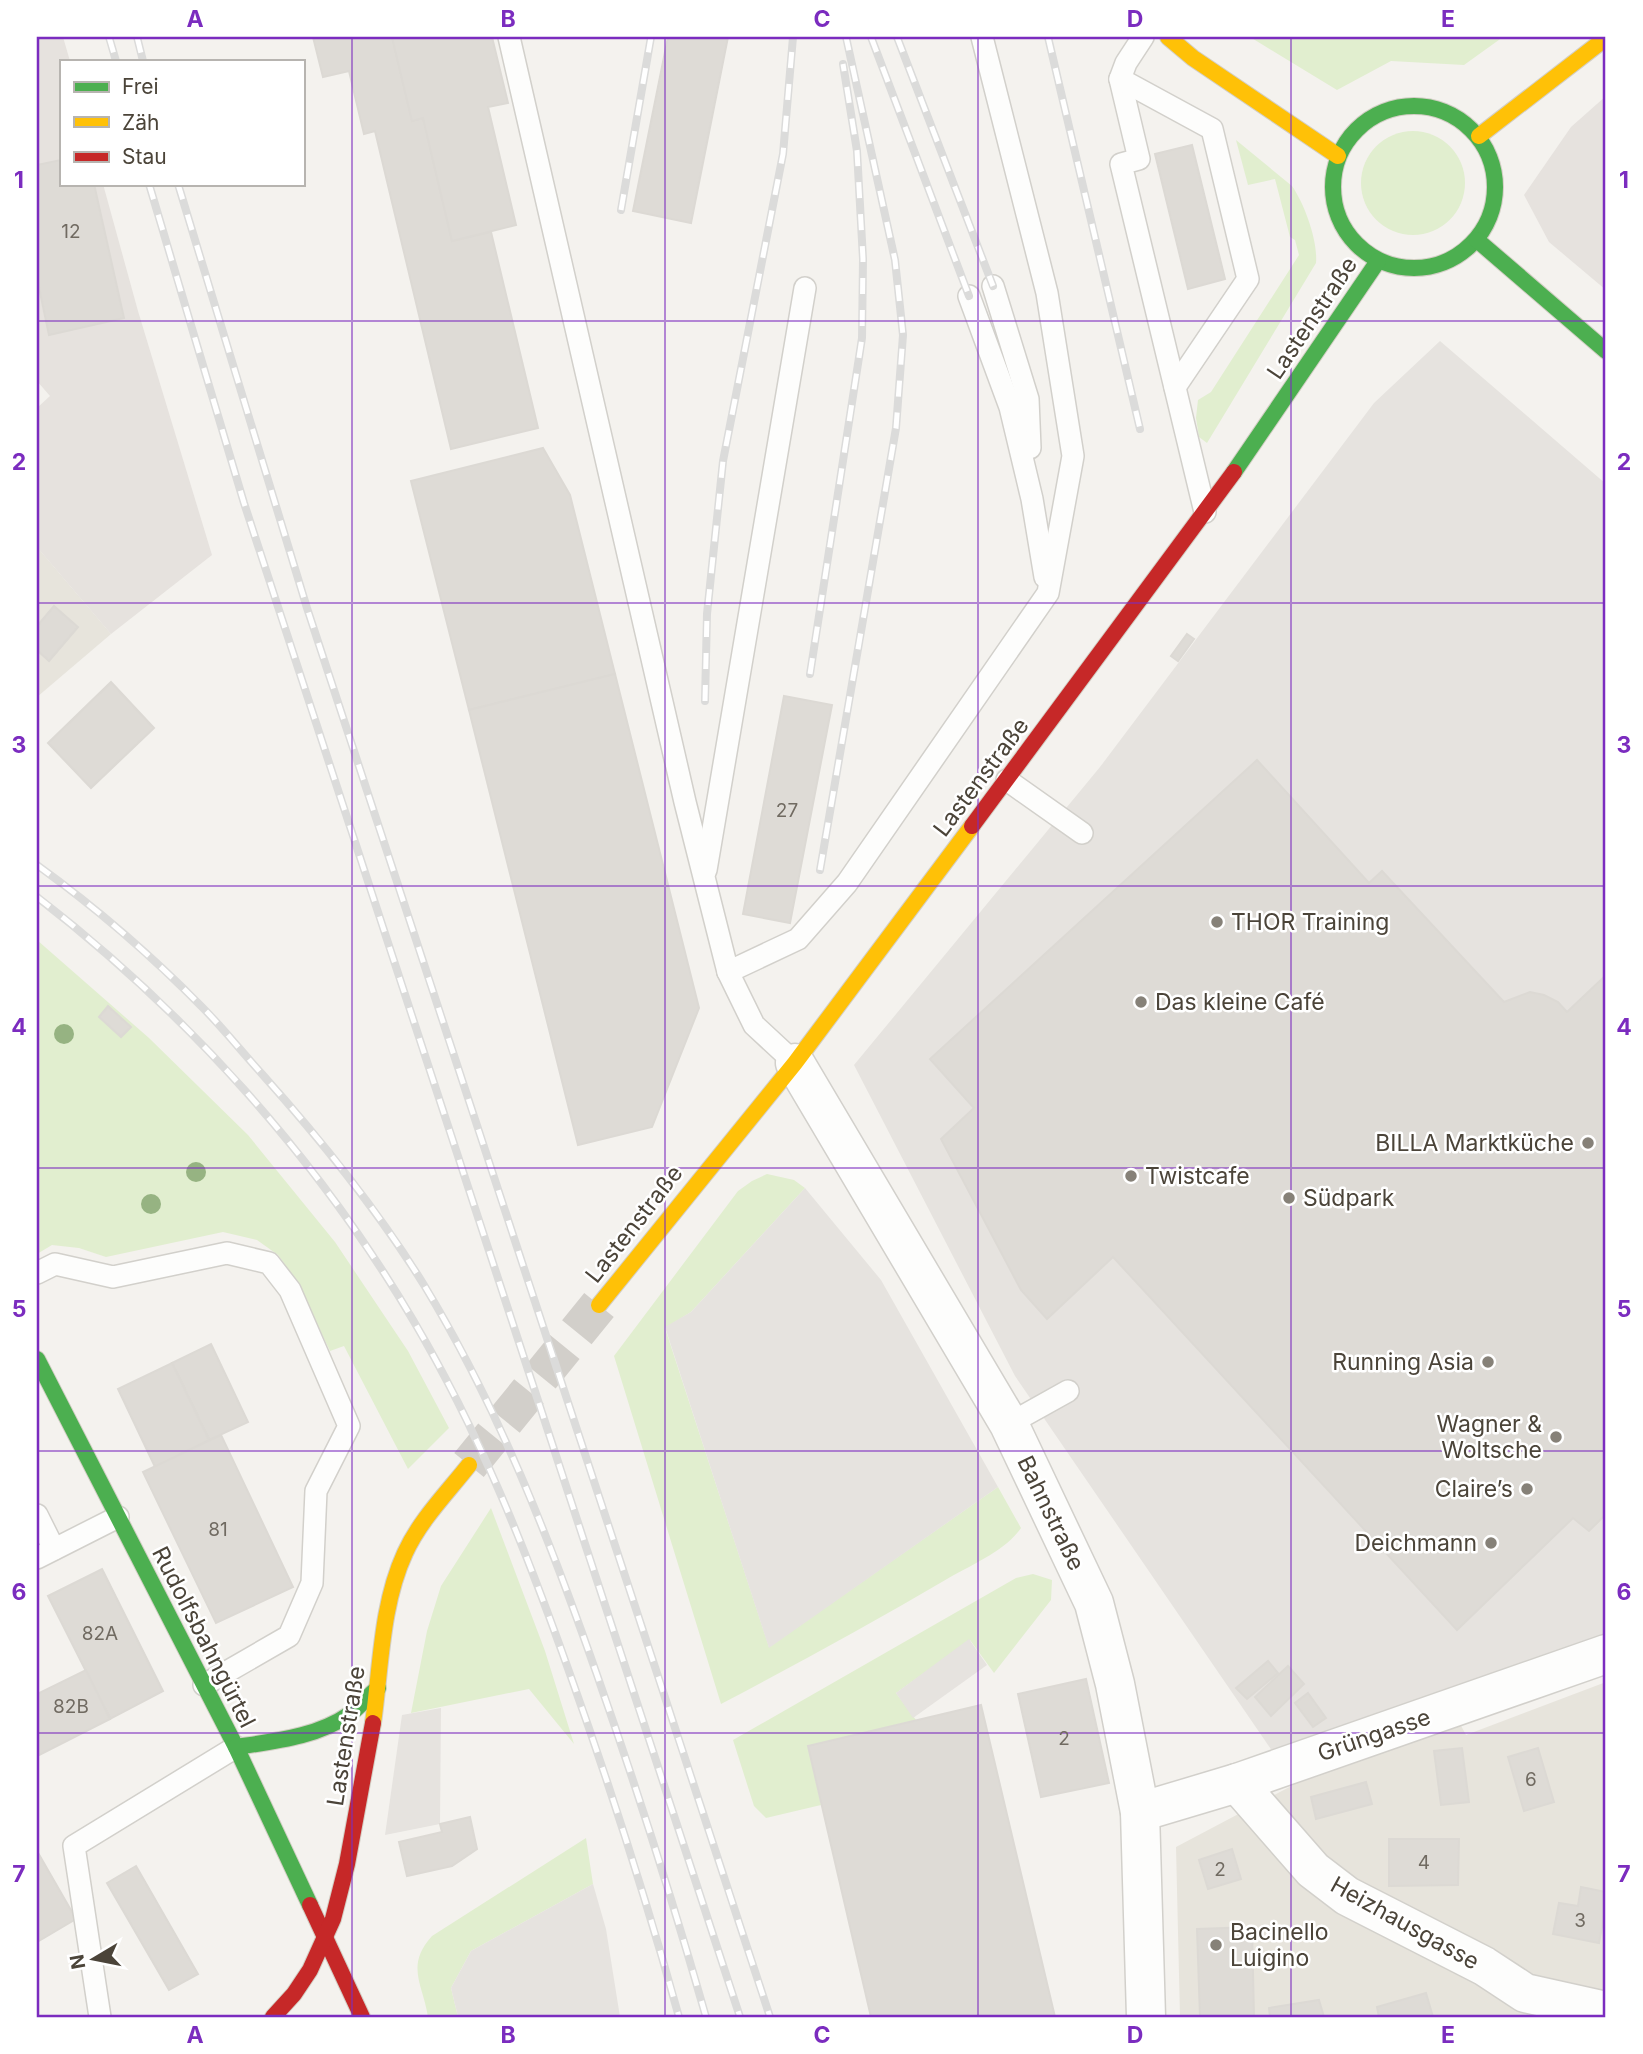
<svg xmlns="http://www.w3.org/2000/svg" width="1643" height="2054" font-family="Inter,sans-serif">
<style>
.residential{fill:#e7e4dc}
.industrial{fill:#e6e2de}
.green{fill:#e1eecf}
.parking{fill:#e6e3df}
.building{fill:#dedbd6;stroke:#dcd9d4;stroke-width:2}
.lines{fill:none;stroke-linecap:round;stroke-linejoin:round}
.secondary-tunnel{stroke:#d2cfca;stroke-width:38;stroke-dasharray:38 19;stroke-linecap:butt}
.lane-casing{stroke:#d2d0cb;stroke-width:24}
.street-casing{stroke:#d2d0cb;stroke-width:41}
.fast-casing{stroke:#d3cfc5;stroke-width:18}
.slow-casing{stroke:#d3cfc5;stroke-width:18}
.jam-casing{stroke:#d3cfc5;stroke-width:18}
.lane{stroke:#fdfdfc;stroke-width:21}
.street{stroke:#fdfdfc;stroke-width:38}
.fast{stroke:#4caf50;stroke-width:16}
.slow{stroke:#ffc107;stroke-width:16}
.jam{stroke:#c62828;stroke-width:16}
.rail-casing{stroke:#dbdbda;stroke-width:8}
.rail{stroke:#fff;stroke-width:5;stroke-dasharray:16;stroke-linecap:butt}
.tree{fill:#96b382}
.grid{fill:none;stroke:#7b2cbf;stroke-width:2;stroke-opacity:0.55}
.poi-dot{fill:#868178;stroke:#fff;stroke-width:2.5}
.labels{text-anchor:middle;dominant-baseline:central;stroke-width:5;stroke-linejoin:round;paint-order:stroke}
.number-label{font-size:19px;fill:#706a61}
.street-label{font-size:23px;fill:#4b4439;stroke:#fff}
.poi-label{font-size:23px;fill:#4b4439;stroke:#fff;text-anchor:start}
.neatline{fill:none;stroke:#7b2cbf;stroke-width:2.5}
.grid-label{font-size:23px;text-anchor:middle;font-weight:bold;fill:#7b2cbf}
</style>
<rect width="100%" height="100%" fill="#f4f2ee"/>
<g class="residential">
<polygon points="37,547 111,634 37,697"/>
<polygon points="1606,1682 1606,2017 1180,2017 1176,1847 1316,1773 1458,1720 1466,1735"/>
</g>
<g class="industrial">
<polygon points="37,37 63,37 70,61 61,61 61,184 103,184 138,311 212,555 111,634 37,547 37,408 50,396 37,381"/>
<polygon points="1606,96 1606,290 1549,242 1524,195 1571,127"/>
</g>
<g class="green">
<polygon points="1250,37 1503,37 1464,65 1391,61 1337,90"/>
<circle cx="1413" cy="183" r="52"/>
<path d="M1236 140 1292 186C1305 205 1318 241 1316 263L1207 443 1199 437 1196 418 1198 400 1211 392 1299 255 1295 240 1290 237 1275 179 1248 185Z"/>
<polygon points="37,940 149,1038 248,1135 335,1242 408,1351 449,1428 408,1469 344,1346 330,1351 294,1277 278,1255 257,1240 223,1232 106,1257 79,1248 52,1245 37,1254"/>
<path d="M767 1174 794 1180 805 1188 691 1312 665 1328 769 1647 998 1487 1021 1528C1005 1551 971 1565 947 1579 872 1623 797 1664 721 1704L614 1356 738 1191 752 1181Z"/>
<polygon points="491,1508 545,1651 574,1744 529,1689 411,1713 427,1631 441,1586"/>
<polygon points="1033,1574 1052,1580 1051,1600 994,1673 970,1640 896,1693 916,1720 808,1746 821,1805 766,1818 754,1806 733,1740 1016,1578"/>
<path d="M586 1838 593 1884 471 1951 451 1988 458 2017H428C423 1984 405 1966 432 1936Z"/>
</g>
<g class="parking">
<polygon points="1440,341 1606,484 1606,975 1567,1012 1558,1002 1544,995 1530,992 1504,1002 1383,872 1369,883 1257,760 930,1059 974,1108 941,1139 1021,1290 1047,1318 1113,1257 1457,1630 1573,1518 1589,1531 1606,1514 1606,1635 1275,1755 1015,1376 854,1065 1100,767 1374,403"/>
<polygon points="805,1188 881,1280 998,1487 769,1648 665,1327 691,1312"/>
<polygon points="969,1639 987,1665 913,1718 896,1693"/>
<polygon points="441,1708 440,1824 385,1835 402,1715"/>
<polygon points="593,1884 606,1929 620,2017 458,2017 451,1988 471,1951"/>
</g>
<g class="building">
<polygon points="313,37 392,37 412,121 423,118 452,241 491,232 538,428 451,449 375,131 364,134 349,71 323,77"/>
<polygon points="392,37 492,37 508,103 488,107 516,225 452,241 423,118 412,121"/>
<polygon points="668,37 728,37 691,223 633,211"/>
<polygon points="1192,145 1225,279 1188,289 1155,154"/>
<polygon points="61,160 61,184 94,184 124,318 49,335 37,278 37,165"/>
<polygon points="543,448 570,495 615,674 469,710 411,481"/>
<polygon points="54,606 78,627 49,661 37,650 37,626"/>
<polygon points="1187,634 1194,639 1178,661 1171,656"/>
<polygon points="615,674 699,1008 652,1127 578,1145 469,710"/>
<polygon points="111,682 154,728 91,788 48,743"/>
<polygon points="784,696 832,705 790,923 743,914"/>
<polygon points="1257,760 1369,883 1382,871 1504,1002 1530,992 1544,995 1558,1002 1567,1012 1606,975 1606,1514 1589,1531 1573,1518 1457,1630 1113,1257 1047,1319 1021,1290 941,1139 974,1108 930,1059"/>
<polygon points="108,1006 131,1027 121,1037 99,1017"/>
<polygon points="211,1344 248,1422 209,1440 172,1363"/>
<polygon points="172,1363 209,1440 155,1467 118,1389"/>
<polygon points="221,1435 293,1587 216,1623 143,1472"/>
<polygon points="102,1569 163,1691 110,1719 48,1596"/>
<polygon points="1268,1661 1278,1673 1247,1699 1236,1688"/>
<polygon points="1288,1666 1304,1684 1271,1716 1255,1697"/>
<polygon points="86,1670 110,1719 37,1756 37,1694"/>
<polygon points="1086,1679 1109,1783 1041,1797 1018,1694"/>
<polygon points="1308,1693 1326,1718 1313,1727 1295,1703"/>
<polygon points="981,1705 1055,2017 871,2017 808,1746"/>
<polygon points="1462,1748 1469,1802 1441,1805 1434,1751"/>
<polygon points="1538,1748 1554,1802 1524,1811 1508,1757"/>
<polygon points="1366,1782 1372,1804 1316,1819 1311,1797"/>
<polygon points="470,1817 477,1849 452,1866 407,1876 399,1842 442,1832 440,1824"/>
<polygon points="1389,1839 1459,1839 1458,1885 1389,1886"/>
<polygon points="1232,1849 1241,1879 1208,1889 1199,1860"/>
<polygon points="37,1851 76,1919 37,1942"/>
<polygon points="136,1866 198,1974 169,1990 107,1883"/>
<polygon points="1581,1887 1606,1892 1606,1906 1599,1943 1553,1934 1559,1903 1578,1906"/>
<polygon points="1252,1927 1254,2017 1200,2017 1197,1929"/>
<polygon points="1426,1993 1433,2017 1379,2017 1377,2007"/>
<polygon points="1319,2000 1324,2017 1270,2017 1269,2008"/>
</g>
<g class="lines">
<polyline class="secondary-tunnel" points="469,1465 599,1305"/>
<defs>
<g id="lane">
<polyline points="509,37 685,802 728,972 754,1025 795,1063"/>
<polyline points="1143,37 1126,63 1120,79 1139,159 1121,164 1205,512"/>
<polyline points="1120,79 1212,129 1248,279 1175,387"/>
<polyline points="993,286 1028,399 1030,448"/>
<polyline points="969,296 1010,407 1032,499 1045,577"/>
<polyline points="1007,780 1082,833"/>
<polyline points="706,870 805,288"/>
<polyline points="728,972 798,939 847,883 1048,593 1073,456 1047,293 982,37"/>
<polyline points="37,1273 55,1264 113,1277 227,1253 269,1263 290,1290 349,1426 316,1491 312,1583 289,1636 204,1685"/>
<polyline points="1009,1424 1068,1391"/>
<polyline points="37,1515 54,1549"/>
<polyline points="37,1558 118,1517"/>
<polyline points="100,2017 74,1846 236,1747"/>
</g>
<g id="street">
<polyline points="795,1063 1009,1424 1094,1603 1115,1684 1140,1812 1146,2017"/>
<polyline points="1237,1783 1313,1870 1347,1896 1484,1966 1525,1993 1606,2011"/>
<polyline points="1140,1812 1237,1783 1606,1654"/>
</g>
<g id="fast">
<circle cx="1414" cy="187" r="81"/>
<polyline points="1477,240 1606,351"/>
<polyline points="1234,472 1378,261"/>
<polyline points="37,1359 236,1747 310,1905"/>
<path d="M236 1747C275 1741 317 1737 350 1714 360 1706 368 1696 378 1688"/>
</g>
<g id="slow">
<polyline points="1168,37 1193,58 1338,156"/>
<polyline points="1479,136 1606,38"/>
<polyline points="599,1305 795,1063 972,826"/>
<path d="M373 1723C381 1667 381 1605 405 1553 420 1520 447 1493 469 1465"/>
</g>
<g id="jam">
<polyline points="972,826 1234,472"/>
<polyline points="310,1905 362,2017"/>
<polyline points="273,2017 294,1994 310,1970 333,1919 347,1864 373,1723"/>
</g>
</defs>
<use href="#lane" class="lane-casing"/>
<use href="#street" class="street-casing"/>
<use href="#fast" class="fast-casing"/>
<use href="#slow" class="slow-casing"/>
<use href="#jam" class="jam-casing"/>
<use href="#lane" class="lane"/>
<use href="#street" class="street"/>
<use href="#fast" class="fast"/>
<use href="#slow" class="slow"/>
<use href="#jam" class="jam"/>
<defs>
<g id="rail">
<polyline points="109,37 116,61"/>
<polyline points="137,37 143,61"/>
<polyline points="871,37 969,296"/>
<polyline points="897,37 993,286"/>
<polyline points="1048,37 1140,429"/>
<polyline points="149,184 244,503 740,2017"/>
<polyline points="178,184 307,608 770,2017"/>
<polyline points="621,210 651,37"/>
<polyline points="810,674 862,338 863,259 857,151 843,64"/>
<polyline points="705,701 707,614 723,461 783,154 793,37"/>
<path d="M37 865C95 907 152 956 202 1007 223 1028 242 1052 262 1074 321 1140 377 1209 424 1285 498 1407 549 1538 596 1672 636 1786 673 1901 706 2017"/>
<polyline points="820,870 896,428 903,335 895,260 846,37"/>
<path d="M37 897C186 1012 317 1157 413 1320 480 1433 527 1553 571 1677 611 1789 647 1902 679 2017"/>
</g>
</defs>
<use href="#rail" class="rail-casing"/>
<use href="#rail" class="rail"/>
</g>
<g class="tree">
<circle cx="64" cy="1034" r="10"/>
<circle cx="196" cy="1172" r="10"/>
<circle cx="151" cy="1204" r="10"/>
</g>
<path class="grid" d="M352 37V2017M665 37V2017M978 37V2017M1291 37V2017M37 321H1606M37 603H1606M37 886H1606M37 1168H1606M37 1451H1606M37 1733H1606"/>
<g class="poi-dot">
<circle cx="1217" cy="922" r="7"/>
<circle cx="1141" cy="1002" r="7"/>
<circle cx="1588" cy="1143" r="7"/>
<circle cx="1131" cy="1176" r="7"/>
<circle cx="1289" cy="1198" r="7"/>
<circle cx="1488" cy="1362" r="7"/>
<circle cx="1556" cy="1437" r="7"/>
<circle cx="1527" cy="1489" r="7"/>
<circle cx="1491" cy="1543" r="7"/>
<circle cx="1216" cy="1945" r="7"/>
</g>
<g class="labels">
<g class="number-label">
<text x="71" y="231">12</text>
<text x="787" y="810">27</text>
<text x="218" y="1529">81</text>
<text x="100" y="1633">82A</text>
<text x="71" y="1706">82B</text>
<text x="1064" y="1738">2</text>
<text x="1531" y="1779">6</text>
<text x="1424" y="1862">4</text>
<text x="1220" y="1869">2</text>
<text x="1580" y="1920">3</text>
</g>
<g class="street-label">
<text transform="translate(1312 318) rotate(-56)">Lastenstraße</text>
<text transform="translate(981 777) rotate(-53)">Lastenstraße</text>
<text transform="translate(634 1224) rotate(-52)">Lastenstraße</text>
<text transform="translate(1051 1513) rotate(64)">Bahnstraße</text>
<text transform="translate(204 1637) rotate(63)">Rudolfsbahngürtel</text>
<text transform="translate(1374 1735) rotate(-19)">Grüngasse</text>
<text transform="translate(346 1736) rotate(-81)">Lastenstraße</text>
<text transform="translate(1405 1923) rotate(29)">Heizhausgasse</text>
</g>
<g class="poi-label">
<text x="1231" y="922">THOR Training</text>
<text x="1155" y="1002">Das kleine Café</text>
<text x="1574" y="1143" text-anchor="end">BILLA Marktküche</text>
<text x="1145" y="1176">Twistcafe</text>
<text x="1303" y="1198">Südpark</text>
<text x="1474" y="1362" text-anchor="end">Running Asia</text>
<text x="1542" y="1424" text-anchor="end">Wagner &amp;<tspan x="1542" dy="26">Woltsche</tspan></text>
<text x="1513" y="1489" text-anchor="end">Claire’s</text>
<text x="1477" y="1543" text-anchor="end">Deichmann</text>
<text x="1230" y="1932">Bacinello<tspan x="1230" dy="26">Luigino</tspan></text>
</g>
</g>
<rect width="1643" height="2054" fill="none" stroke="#ffffff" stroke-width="77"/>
<rect x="60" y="60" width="245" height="126" fill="#ffffff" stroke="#b7b4b0" stroke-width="2"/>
<rect x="74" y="82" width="35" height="10" fill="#4caf50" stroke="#b7b4b0" stroke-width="2"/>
<text x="122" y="94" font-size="21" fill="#4b4439">Frei</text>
<rect x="74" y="117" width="35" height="10" fill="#ffc107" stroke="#b7b4b0" stroke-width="2"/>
<text x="122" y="130" font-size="21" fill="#4b4439">Zäh</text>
<rect x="74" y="152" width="35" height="10" fill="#c62828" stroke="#b7b4b0" stroke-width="2"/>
<text x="122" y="164" font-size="21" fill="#4b4439">Stau</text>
<g transform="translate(94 1959) rotate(260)" stroke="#ffffff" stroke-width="5" paint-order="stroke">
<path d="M0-5L12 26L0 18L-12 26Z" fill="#4b4439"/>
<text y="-10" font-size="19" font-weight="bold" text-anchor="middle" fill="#4b4439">N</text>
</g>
<rect x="38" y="38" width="1566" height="1978" class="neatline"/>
<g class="grid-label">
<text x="195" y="27">A</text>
<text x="508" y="27">B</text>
<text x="822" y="27">C</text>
<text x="1135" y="27">D</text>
<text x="1448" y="27">E</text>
<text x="19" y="188">1</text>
<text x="1624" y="188">1</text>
<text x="19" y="470">2</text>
<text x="1624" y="470">2</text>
<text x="19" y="753">3</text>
<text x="1624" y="753">3</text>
<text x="19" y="1035">4</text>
<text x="1624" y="1035">4</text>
<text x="19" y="1317">5</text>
<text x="1624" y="1317">5</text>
<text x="19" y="1600">6</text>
<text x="1624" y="1600">6</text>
<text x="19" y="1882">7</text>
<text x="1624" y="1882">7</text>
<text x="195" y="2043">A</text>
<text x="508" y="2043">B</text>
<text x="822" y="2043">C</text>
<text x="1135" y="2043">D</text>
<text x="1448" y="2043">E</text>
</g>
</svg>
